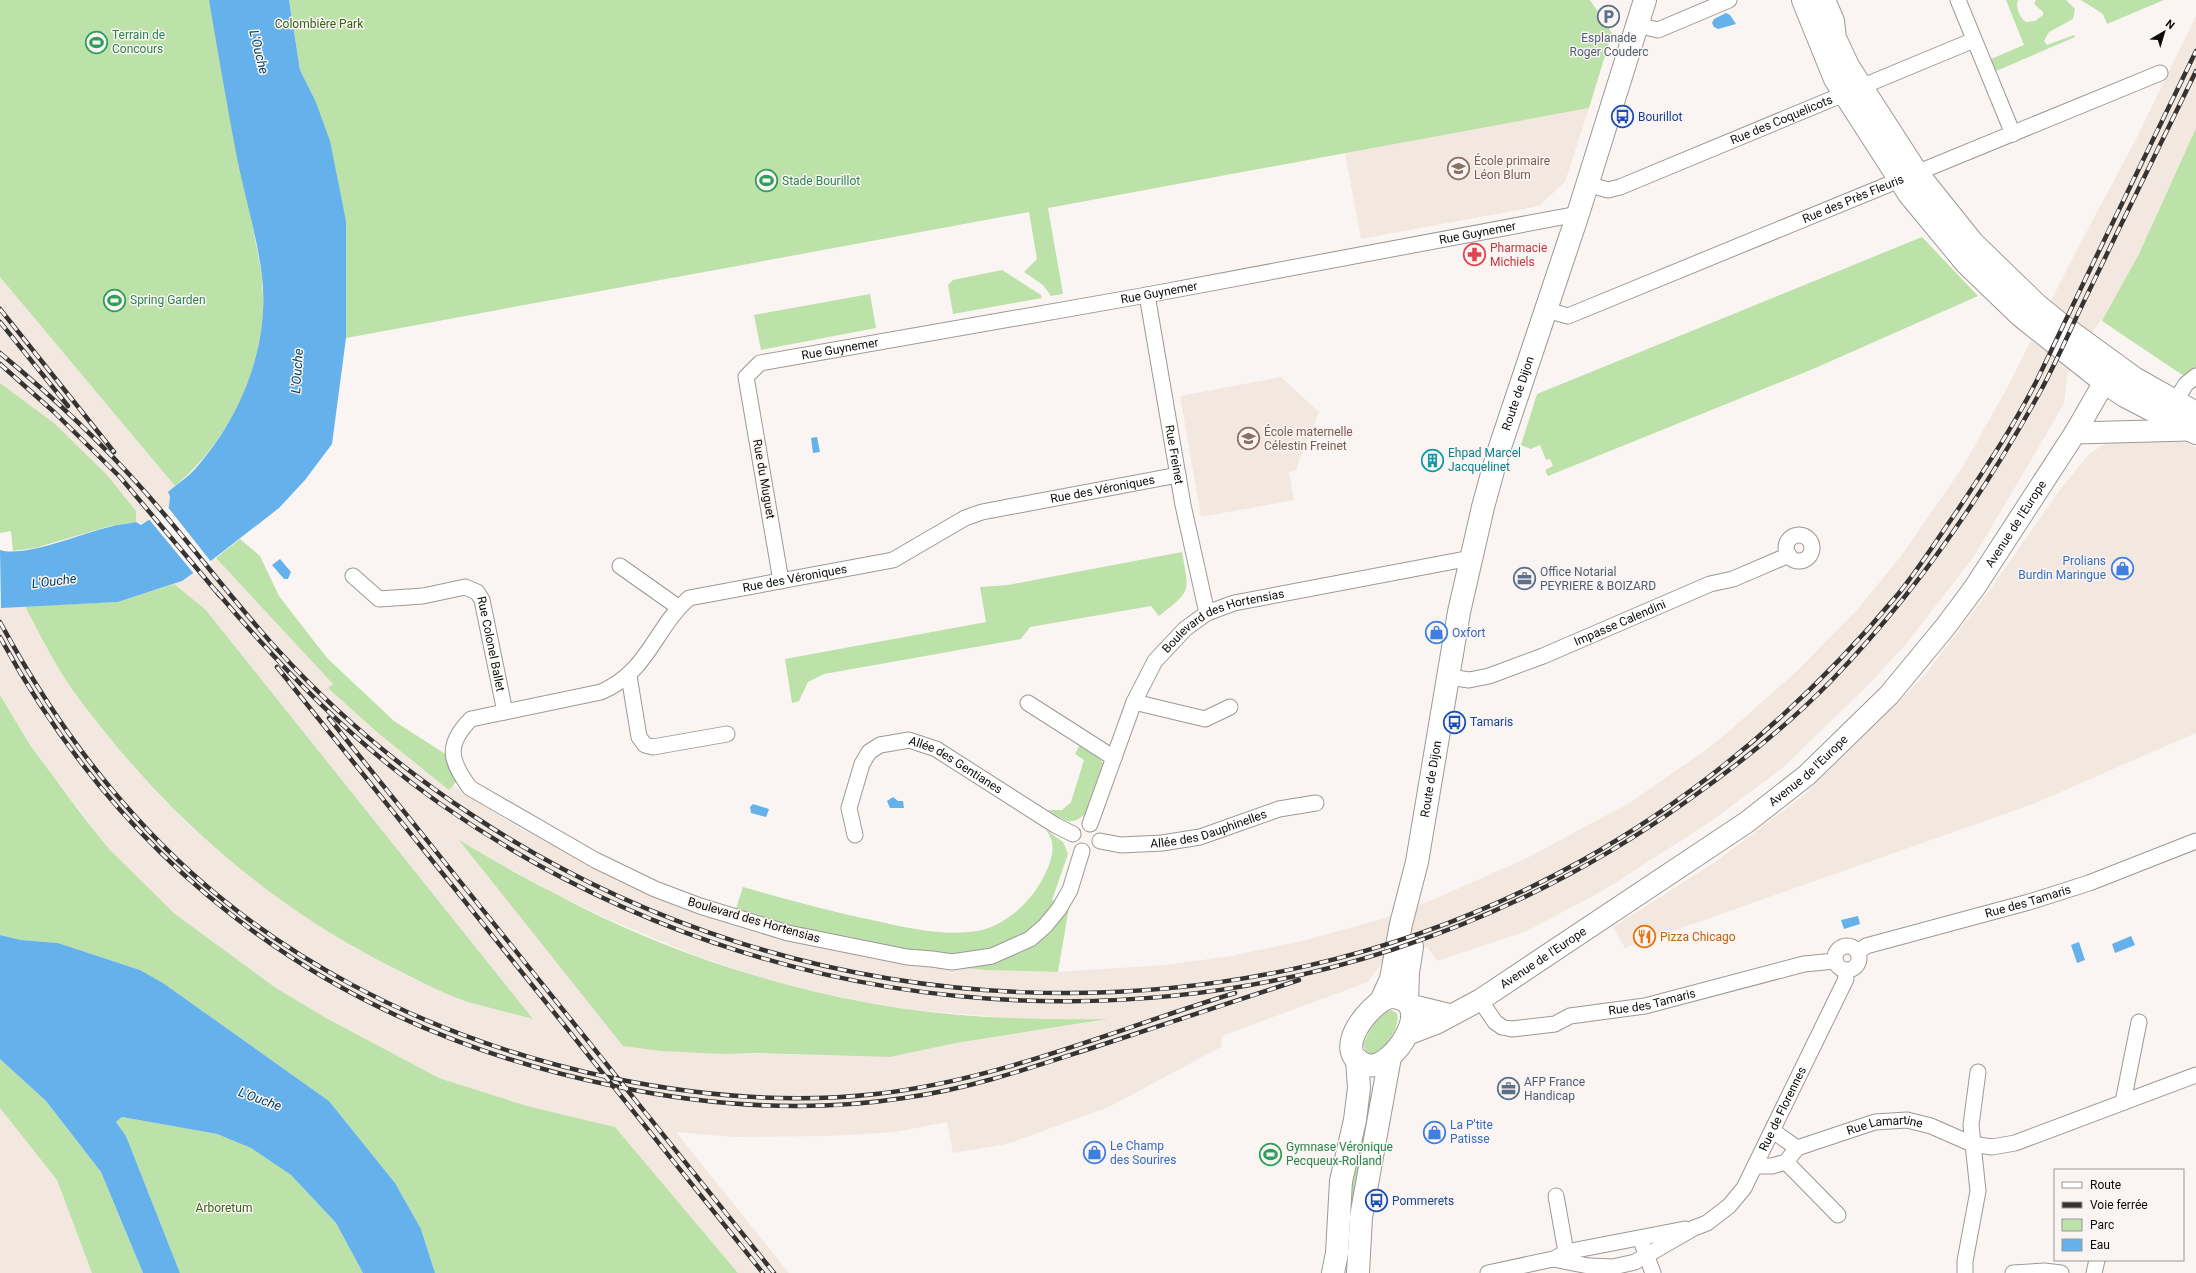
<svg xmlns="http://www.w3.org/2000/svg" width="2196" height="1273" font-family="Roboto,sans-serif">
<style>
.built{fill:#f3e8df;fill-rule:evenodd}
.green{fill:#bce1a9}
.water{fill:#65b1eb}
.pier{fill:#faf5f2}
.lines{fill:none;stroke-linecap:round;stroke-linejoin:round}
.minor-casing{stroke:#9d9995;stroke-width:17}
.secondary-casing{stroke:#9d9995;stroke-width:23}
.primary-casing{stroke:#9d9995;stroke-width:24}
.minor{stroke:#fff;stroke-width:15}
.secondary{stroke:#fff;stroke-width:21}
.primary{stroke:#fff;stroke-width:22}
.rail-casing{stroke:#363433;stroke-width:4.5}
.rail{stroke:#faf5f2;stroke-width:3;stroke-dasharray:9;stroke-linecap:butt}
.labels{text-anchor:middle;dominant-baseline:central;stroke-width:3;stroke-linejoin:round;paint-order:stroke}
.park-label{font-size:12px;fill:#376216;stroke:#faf5f2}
.leisure-label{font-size:12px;fill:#27864d;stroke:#faf5f2;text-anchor:start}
.service-label{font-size:12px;fill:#4e5e75;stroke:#faf5f2;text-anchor:start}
.transit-label{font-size:12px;fill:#164399;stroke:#faf5f2;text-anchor:start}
.street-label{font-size:12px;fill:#0d0c0b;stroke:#faf5f2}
.education-label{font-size:12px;fill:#785e54;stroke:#faf5f2;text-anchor:start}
.health-label{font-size:12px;fill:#be3a42;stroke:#faf5f2;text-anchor:start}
.culture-label{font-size:12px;fill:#0d838f;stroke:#faf5f2;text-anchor:start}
.shop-label{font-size:12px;fill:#366cbe;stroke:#faf5f2;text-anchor:start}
.food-label{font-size:12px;fill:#c56008;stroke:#faf5f2;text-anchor:start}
.water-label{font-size:13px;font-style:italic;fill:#014066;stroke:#faf5f2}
</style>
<rect width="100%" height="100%" fill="#faf5f2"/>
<g class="built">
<path d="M2196 16V128L2153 222 2137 276 2093 331 2068 373 2064 404 1975 555 1907 643 1873 680 1785 766 1710 822 1604 890 1527 931 1437 961 1427 947 1382 963 1368 982 1222 1036 1221 1047 1109 1107 1007 1144 953 1153 947 1122 895 1132 829 1136 733 1137 676 1132 789 1273H738L615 1127 527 1106 439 1078 326 1018 276 988 175 914 109 849 30 745 0 695V607L25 606 59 669 82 702 135 769 191 827 253 879 351 946 416 980 467 1001 533 1019 205 609 174 584 191 576 216 558 333 684 328 688 378 733 407 756 518 827 646 890 919 963 985 970 1058 972 1165 965 1231 956 1306 940 1385 918 1432 900 1527 858 1631 802 1707 749 1727 733 1797 671 1856 611 1901 556 1962 468 2007 388 2070 263 2136 139ZM460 841 553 893 606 918 694 955 759 977 818 992 869 1003 913 1010 1022 1019 1105 1020 956 1043 890 1057 661 1051Z"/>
<polygon points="1589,108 1565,182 1539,206 1361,239 1345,153"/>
<polygon points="0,277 175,486 169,492 170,496 169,507 143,524 136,522 136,511 107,475 54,423 0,383"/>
<polygon points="1281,377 1319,412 1297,466 1297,470 1289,472 1294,500 1201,517 1180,396"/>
<polygon points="2176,439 2196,447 2196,733 2033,804 1625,948 1613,927 1715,862 1803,796 1924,676 1989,591 2059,491 2088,455 2110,440"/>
<polygon points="0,1108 57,1180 92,1273 0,1273"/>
</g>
<g class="green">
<path d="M0 0H210L262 276C262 288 264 301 263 313 258 380 226 443 175 486L0 277Z"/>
<polygon points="289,0 1590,0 1612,33 1589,108 1048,208 1063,294 1051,296 1043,285 1024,272 1037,259 1029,212 346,338 346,221 315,100 300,70"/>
<path d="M2006 0H2018C2015 7 2020 18 2026 22L2035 21 2043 15V12L2034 4 2036 0H2066L2075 9 2073 19 2049 32 2044 41 2047 45 2074 35 2075 37 1996 71 1991 59 2024 45Z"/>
<polygon points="2081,0 2164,0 2107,24 2103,14"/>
<polygon points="2196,128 2196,369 2184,376 2102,321 2139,254"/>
<polygon points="1922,237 1978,296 1813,369 1548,476 1545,470 1553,466 1550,459 1546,460 1540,445 1531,449 1521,445 1537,394"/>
<polygon points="1002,270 1041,295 1042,298 953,314 948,285 953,280"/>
<polygon points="870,294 876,328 761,350 754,315"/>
<polygon points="0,383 54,423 107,475 136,511 136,522 110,526 35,548 13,551 11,531 0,533"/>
<polygon points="240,539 260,556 279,596 327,658 394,721 447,755 448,765 456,782 449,790 378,733 328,688 333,684 216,558"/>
<path d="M1182 552C1189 593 1192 590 1159 616L1151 606 1030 627 1021 639 824 674 808 682 799 701 792 703 785 659 986 622 980 587 1008 585Z"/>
<path d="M174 584 205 609 533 1019C512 1013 489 1008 468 1002 436 991 406 974 376 959 271 903 179 825 105 732 89 712 72 691 59 669 47 649 36 627 25 606L118 602Z"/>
<polygon points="0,695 30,745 82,815 109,849 175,914 276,988 326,1018 439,1078 527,1106 615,1127 738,1273 435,1273 421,1229 395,1183 329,1101 163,983 140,970 58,943 21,940 0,935"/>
<path d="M1080 745 1098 757 1103 763 1085 814C1070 828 1063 819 1048 810H1062L1071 802 1084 760 1075 754Z"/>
<path d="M1046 830 1063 842 1068 854 1052 900 1069 907 1058 972 985 970 919 963 732 921 743 887C788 900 834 912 881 922 911 929 946 936 977 931 1004 926 1029 904 1042 880 1050 864 1059 846 1046 830Z"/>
<path d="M459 840C490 858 520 876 552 892 650 945 759 983 869 1003 948 1018 1028 1020 1108 1019L956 1043 890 1057 755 1053 725 1054 661 1051 623 1046Z"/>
<path d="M1391 1010 1397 1013C1401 1026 1385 1052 1371 1055L1366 1051 1363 1045C1369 1032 1376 1014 1391 1010Z"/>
<polygon points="0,1059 46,1101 101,1172 143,1273 92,1273 57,1180 0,1108"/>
<polygon points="1363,1094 1378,1096 1351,1268 1344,1266 1345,1231"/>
<polygon points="122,1117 217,1134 251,1148 291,1175 336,1223 363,1273 180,1273 126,1136 116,1122"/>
</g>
<g class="water">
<path d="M209 0H289L300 70 315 100 330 141 346 221V338L332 444 305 480 279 508 212 560 182 581 118 602 1 608 0 550C24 558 83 533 109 527 118 524 127 524 136 522L141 525 169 507 170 496 168 492C177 484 188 477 196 468 241 417 270 346 262 276 257 237 245 197 237 158 227 105 218 53 209 0Z"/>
<polygon points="1726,13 1730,15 1736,24 1718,29 1714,27 1712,23 1714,19"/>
<polygon points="817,437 820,452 813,453 811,438"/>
<polygon points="280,559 291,572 288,579 284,579 272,565"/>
<polygon points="893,797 898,801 903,801 904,808 890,808 887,801"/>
<polygon points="753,804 769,809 766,817 751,813 750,807"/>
<polygon points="1858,916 1860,924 1844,929 1841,920"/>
<polygon points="0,935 21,940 58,943 140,970 163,983 329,1101 395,1183 421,1229 435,1273 363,1273 336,1223 291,1175 251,1148 217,1134 122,1117 116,1122 126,1136 180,1273 143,1273 101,1172 46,1101 0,1059"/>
<polygon points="2131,936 2135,945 2115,953 2112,944"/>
<polygon points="2079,942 2085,960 2077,963 2071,945"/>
</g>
<polygon class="pier" points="167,506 212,563 195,575 148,518"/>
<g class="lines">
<defs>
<g id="minor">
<polyline points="1958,0 2013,134"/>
<polyline points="1637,25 1658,30 1729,0"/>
<path id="s1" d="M1587 184 1608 190 1620 187 1974 40"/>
<path id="s2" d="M1147 295 1183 505 1207 613"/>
<path id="s3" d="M1546 310 1568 316 2160 73"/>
<polyline points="2171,408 2186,384 2196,376"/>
<circle cx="1799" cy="548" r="13"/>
<polyline points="620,566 678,607"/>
<path id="s4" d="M353 576 379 599 423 596 465 587 477 592 482 600 505 712"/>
<path id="s5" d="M781 581 746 377 760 363 1147 295 1578 214"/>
<polyline points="629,676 639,737 645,745 653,747 727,734"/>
<path id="s6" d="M1449 677 1469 680 1489 676 1543 656 1710 584 1733 579 1789 555"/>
<polyline points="1134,702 1205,719 1230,707"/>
<polyline points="1028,703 1114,758"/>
<path id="s7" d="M1090 824 1134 702 1155 661 1185 629 1207 613 1234 603 1471 558"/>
<path id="s8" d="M855 835 849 808 862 764 869 752 880 745 909 740 936 749 1055 825 1073 834"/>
<path id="s9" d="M1100 841 1121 845 1162 843 1200 837 1279 809 1316 803"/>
<path id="s10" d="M1082 851 1070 890 1059 909 1045 926 1030 939 992 956 952 962 932 959 907 957 788 933 700 906 655 889 595 860 470 788C450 761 445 745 471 719L601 692C649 671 654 629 689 598L893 560 965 518 982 512 1178 475"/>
<circle cx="1847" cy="958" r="12"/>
<path id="s11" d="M1858 952 1866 946 2029 902 2089 883 2196 841"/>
<path id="s12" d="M1480 1000 1495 1022 1502 1027 1512 1029 1555 1024 1570 1016 1645 1006 1804 964 1835 961"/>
<polyline points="2123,1102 2139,1022"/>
<polyline points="1773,1131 1797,1148"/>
<polyline points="1786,1162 1838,1215"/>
<path id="s13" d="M1755 1166H1772L1786 1162 1797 1148 1875 1122 1907 1120 1931 1126 1972 1144 1992 1147 2015 1143 2196 1075"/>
<polyline points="1556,1196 1566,1252 1566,1260"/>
<polyline points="1643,1246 1653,1273"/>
<polyline points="1554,1259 1566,1252 1685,1229"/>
<path id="s14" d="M1488 1273 1553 1259 1589 1266 1613 1267 1635 1262 1694 1228 1707 1223 1729 1206 1744 1188 1846 979 1845 970"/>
<polyline points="1965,1273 1965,1261 1978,1191 1971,1125 1978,1072"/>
<polyline points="2013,1273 2044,1271 2061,1273"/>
<polyline points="2094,1273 2097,1260"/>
</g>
<g id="secondary">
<polyline points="2075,433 2189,430"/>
<polyline points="1410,1005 1451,1015"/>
<path id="s15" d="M1406 1035 1437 1023 1480 1000 1747 822 1807 775 1889 695 1946 626 1975 587 2075 433 2113 367"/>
</g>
<g id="primary">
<polyline points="1803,0 1835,79 1909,194 1966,263 2021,316 2104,382 2125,396 2196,433"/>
<polyline points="1824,0 1833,21 1835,38 1848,66 1917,173 1973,243 2037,305 2064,327 2134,378 2196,413"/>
<path d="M1390 997C1440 998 1393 1072 1367 1065 1329 1054 1369 1003 1390 997Z"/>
<path id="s16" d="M1382 999 1391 979 1401 924 1417 862 1459 612 1483 507 1497 456 1578 214 1645 0"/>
<polyline points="1407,1002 1408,972 1412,947"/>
<polyline points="1333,1273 1337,1253 1341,1181 1355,1120 1359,1088 1357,1059"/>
<polyline points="1358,1273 1361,1217 1390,1057"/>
</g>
</defs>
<use href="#minor" class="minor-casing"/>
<use href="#secondary" class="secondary-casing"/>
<use href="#primary" class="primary-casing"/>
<use href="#minor" class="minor"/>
<use href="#secondary" class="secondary"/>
<use href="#primary" class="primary"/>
<defs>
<g id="rail">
<polyline points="0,309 114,452"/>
<polyline points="0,322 68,406"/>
<path d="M0 353C52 396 101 442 146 493 190 543 230 597 275 647 333 711 400 768 472 815 802 1034 1235 1053 1581 861 1703 793 1810 700 1899 593 1920 567 1938 538 1957 511 1986 467 2016 423 2039 376 2054 345 2068 315 2083 284 2120 207 2158 129 2196 51"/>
<polyline points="0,364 54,412 120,477 220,596"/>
<path d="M217 592C283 670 355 744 439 803 819 1068 1318 1069 1694 796 1743 761 1789 724 1831 681 1914 595 1982 497 2040 392 2058 359 2073 323 2090 289 2125 216 2161 143 2196 71"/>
<path d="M0 622C38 692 81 757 135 816 259 955 431 1040 612 1078 699 1096 787 1104 876 1094 1000 1080 1116 1029 1235 993"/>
<path d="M0 637C132 881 343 1031 614 1086 709 1106 807 1113 904 1098 969 1089 1030 1068 1092 1048 1161 1026 1230 1003 1299 980"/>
<polyline points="277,667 763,1273"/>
<polyline points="329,718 774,1273"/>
</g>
</defs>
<use href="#rail" class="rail-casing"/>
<use href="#rail" class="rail"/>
</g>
<defs>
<symbol id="parking-ring" viewBox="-11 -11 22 22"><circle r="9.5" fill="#faf5f2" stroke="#5c6f8a" stroke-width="1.5"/><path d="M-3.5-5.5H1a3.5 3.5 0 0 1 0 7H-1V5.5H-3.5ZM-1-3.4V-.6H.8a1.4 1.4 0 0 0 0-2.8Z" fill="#5c6f8a"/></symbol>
<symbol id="stadium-ring" viewBox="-11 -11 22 22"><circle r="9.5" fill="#faf5f2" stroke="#2e9e5b" stroke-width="1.5"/><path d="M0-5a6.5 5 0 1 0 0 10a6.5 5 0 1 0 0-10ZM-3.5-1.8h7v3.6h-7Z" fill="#2e9e5b"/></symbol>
<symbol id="bus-ring" viewBox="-11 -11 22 22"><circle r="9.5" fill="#faf5f2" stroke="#1a4fb4" stroke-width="1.5"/><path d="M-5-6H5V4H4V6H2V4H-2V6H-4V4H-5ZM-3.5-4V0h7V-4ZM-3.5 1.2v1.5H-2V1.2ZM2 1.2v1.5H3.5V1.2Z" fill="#1a4fb4"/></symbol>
<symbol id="school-ring" viewBox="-11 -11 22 22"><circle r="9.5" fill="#faf5f2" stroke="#8d6e63" stroke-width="1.5"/><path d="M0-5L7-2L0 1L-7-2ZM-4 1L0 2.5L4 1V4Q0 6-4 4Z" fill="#8d6e63"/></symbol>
<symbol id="pharmacy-ring" viewBox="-11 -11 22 22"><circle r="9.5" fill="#faf5f2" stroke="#e0444e" stroke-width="1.5"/><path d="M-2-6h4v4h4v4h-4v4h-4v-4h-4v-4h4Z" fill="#e0444e"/></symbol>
<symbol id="building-ring" viewBox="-11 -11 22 22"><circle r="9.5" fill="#faf5f2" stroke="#0f9aa8" stroke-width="1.5"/><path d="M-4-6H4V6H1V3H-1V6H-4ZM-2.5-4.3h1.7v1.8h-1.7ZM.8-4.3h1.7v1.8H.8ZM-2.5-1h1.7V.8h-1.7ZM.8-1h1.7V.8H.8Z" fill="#0f9aa8"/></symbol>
<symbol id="shop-ring" viewBox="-11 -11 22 22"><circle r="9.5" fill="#faf5f2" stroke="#3f7fe0" stroke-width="1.5"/><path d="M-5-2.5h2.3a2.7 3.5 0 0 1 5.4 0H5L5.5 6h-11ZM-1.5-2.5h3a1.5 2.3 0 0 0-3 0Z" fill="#3f7fe0"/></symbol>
<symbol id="office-ring" viewBox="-11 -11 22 22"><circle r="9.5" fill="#faf5f2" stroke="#5c6f8a" stroke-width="1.5"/><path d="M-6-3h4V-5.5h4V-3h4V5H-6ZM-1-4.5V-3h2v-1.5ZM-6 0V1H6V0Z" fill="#5c6f8a"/></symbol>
<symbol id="restaurant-ring" viewBox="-11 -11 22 22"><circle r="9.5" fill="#faf5f2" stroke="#e8710a" stroke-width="1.5"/><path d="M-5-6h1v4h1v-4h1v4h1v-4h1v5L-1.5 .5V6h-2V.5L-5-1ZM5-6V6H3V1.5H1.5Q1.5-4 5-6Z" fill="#e8710a"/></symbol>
</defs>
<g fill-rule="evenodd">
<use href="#parking-ring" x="1596" y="4" width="25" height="25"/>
<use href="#stadium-ring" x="84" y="30" width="25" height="25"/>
<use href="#bus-ring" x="1610" y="104" width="25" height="25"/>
<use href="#school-ring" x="1446" y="156" width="25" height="25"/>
<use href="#stadium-ring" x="754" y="168" width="25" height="25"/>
<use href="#pharmacy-ring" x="1462" y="242" width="25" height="25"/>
<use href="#stadium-ring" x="102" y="288" width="25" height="25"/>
<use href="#school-ring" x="1236" y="426" width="25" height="25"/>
<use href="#building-ring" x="1420" y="448" width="25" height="25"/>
<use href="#shop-ring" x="2110" y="556" width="25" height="25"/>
<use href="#office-ring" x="1512" y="566" width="25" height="25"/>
<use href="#shop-ring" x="1424" y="620" width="25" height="25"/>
<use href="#bus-ring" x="1442" y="710" width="25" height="25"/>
<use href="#restaurant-ring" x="1632" y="924" width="25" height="25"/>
<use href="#office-ring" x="1496" y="1076" width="25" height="25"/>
<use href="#shop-ring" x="1422" y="1120" width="25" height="25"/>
<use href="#shop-ring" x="1082" y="1140" width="25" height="25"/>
<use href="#stadium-ring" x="1258" y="1142" width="25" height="25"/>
<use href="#bus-ring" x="1364" y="1188" width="25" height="25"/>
</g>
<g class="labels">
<g class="park-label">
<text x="319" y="24">Colombière Park</text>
<text x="224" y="1208">Arboretum</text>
</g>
<g class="leisure-label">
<text x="112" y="35">Terrain de<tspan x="112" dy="14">Concours</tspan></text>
<text x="782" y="181">Stade Bourillot</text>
<text x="130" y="300">Spring Garden</text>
<text x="1286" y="1147">Gymnase Véronique<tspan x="1286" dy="14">Pecqueux-Rolland</tspan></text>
</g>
<g class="service-label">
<text x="1609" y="38" text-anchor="middle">Esplanade<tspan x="1609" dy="14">Roger Couderc</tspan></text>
<text x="1540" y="572">Office Notarial<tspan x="1540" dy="14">PEYRIERE &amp; BOIZARD</tspan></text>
<text x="1524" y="1082">AFP France<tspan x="1524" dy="14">Handicap</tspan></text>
</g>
<g class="transit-label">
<text x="1638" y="117">Bourillot</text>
<text x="1470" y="722">Tamaris</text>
<text x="1392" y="1201">Pommerets</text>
</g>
<g class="street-label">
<text stroke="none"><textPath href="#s1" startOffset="209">Rue des Coquelicots</textPath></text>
<text stroke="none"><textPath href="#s3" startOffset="331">Rue des Près Fleuris</textPath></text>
<text stroke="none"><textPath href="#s5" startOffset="956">Rue Guynemer</textPath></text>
<text stroke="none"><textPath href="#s5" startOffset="632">Rue Guynemer</textPath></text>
<text stroke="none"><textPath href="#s5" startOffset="308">Rue Guynemer</textPath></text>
<text stroke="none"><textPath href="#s16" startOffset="622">Route de Dijon</textPath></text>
<text stroke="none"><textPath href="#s2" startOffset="162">Rue Freinet</textPath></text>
<text transform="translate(764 479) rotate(80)">Rue du Muguet</text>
<text stroke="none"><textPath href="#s10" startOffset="1478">Rue des Véroniques</textPath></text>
<text stroke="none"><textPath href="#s15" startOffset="807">Avenue de l'Europe</textPath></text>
<text stroke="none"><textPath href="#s10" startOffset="1154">Rue des Véroniques</textPath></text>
<text stroke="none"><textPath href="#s7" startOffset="258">Boulevard des Hortensias</textPath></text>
<text stroke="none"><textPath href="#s6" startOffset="182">Impasse Calendini</textPath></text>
<text stroke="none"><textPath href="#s4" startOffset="189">Rue Colonel Ballet</textPath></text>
<text stroke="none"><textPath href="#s8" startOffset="183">Allée des Gentianes</textPath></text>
<text stroke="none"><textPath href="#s15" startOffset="483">Avenue de l'Europe</textPath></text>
<text stroke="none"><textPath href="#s16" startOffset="226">Route de Dijon</textPath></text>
<text stroke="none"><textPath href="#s9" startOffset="111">Allée des Dauphinelles</textPath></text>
<text stroke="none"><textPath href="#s11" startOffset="178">Rue des Tamaris</textPath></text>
<text transform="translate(754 920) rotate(16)">Boulevard des Hortensias</text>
<text stroke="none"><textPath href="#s15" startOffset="158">Avenue de l'Europe</textPath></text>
<text stroke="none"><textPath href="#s12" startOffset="189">Rue des Tamaris</textPath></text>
<text stroke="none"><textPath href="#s14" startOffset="371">Rue de Florennes</textPath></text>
<text stroke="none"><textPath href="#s13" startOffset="141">Rue Lamartine</textPath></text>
</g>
<g class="education-label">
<text x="1474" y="161">École primaire<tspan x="1474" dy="14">Léon Blum</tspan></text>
<text x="1264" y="432">École maternelle<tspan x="1264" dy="14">Célestin Freinet</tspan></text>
</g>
<g class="health-label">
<text x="1490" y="248">Pharmacie<tspan x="1490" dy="14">Michiels</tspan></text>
</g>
<g class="culture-label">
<text x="1448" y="453">Ehpad Marcel<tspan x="1448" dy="14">Jacquelinet</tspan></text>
</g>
<g class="shop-label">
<text x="2106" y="561" text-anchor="end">Prolians<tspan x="2106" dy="14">Burdin Maringue</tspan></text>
<text x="1452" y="633">Oxfort</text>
<text x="1450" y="1125">La P'tite<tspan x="1450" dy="14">Patisse</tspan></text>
<text x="1110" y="1146">Le Champ<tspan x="1110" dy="14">des Sourires</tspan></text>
</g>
<g class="food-label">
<text x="1660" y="937">Pizza Chicago</text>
</g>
<g class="water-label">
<text transform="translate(259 52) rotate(76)">L'Ouche</text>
<text transform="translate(297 371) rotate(-86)">L'Ouche</text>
<text transform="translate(54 581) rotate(-7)">L'Ouche</text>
<text transform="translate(260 1099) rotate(20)">L'Ouche</text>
</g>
</g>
<rect x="2054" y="1169" width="130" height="92" fill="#faf5f2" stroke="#9b9896"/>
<rect x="2062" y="1182" width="20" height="6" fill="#ffffff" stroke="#9b9896"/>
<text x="2090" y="1189" font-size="12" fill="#0d0c0b">Route</text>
<rect x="2062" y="1202" width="20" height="6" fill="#363433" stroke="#9b9896"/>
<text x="2090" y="1209" font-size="12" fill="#0d0c0b">Voie ferrée</text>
<rect x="2062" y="1219" width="20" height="12" fill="#bce1a9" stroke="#9b9896"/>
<text x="2090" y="1229" font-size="12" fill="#0d0c0b">Parc</text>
<rect x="2062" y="1239" width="20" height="12" fill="#65b1eb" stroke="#9b9896"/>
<text x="2090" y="1249" font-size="12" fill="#0d0c0b">Eau</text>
<g transform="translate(2164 32) rotate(38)" stroke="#faf5f2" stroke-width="3" paint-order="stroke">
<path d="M0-3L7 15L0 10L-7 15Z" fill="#0d0c0b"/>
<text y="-6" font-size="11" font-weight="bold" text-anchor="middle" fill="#0d0c0b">N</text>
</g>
</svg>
